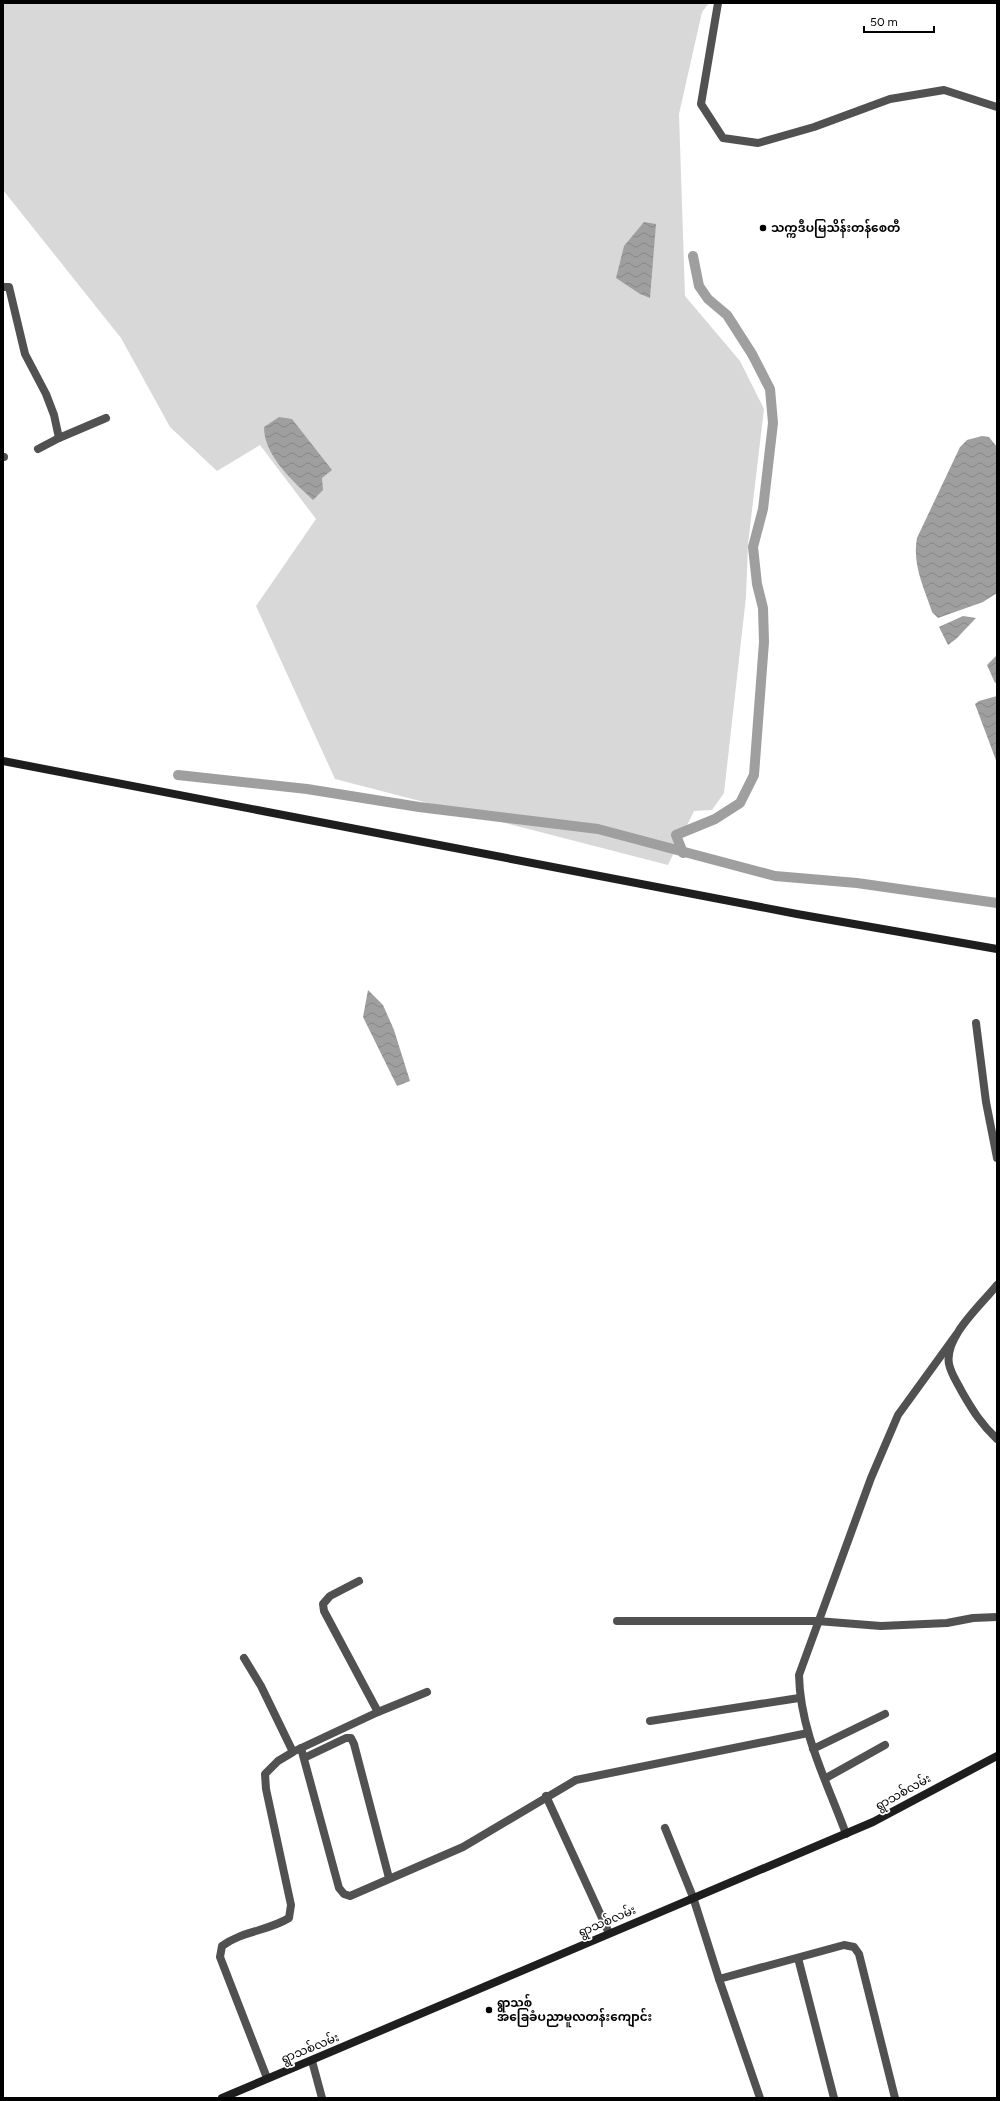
<svg xmlns="http://www.w3.org/2000/svg" width="1000" height="2101" font-family="Figtree,'Noto Sans Myanmar',sans-serif">
<style>
.green{fill:#d8d8d8}
.water{fill:url(#water-waves)}
.lines{fill:none;stroke-linecap:round;stroke-linejoin:round}
.canal{stroke:#9f9f9f;stroke-width:10}
.street{stroke:#515151;stroke-width:8}
.secondary{stroke:#1e1e1e;stroke-width:8}
.poi-dot{fill:#000;stroke:#fff;stroke-width:1.5}
.labels{text-anchor:middle;dominant-baseline:central;stroke-width:3.5;stroke-linejoin:round;paint-order:stroke}
.poi-label{font-size:12px;font-weight:bold;fill:#000;stroke:#fff;text-anchor:start}
.street-label{font-size:12px;fill:#000;stroke:#fff}
</style>
<defs>
<pattern id="water-waves" width="16" height="10" patternUnits="userSpaceOnUse"><rect width="16" height="10" fill="#9f9f9f"/><path d="M0 5q4-4 8 0t8 0" fill="none" stroke="#878787"/></pattern>
</defs>
<rect width="100%" height="100%" fill="#fff"/>
<polygon class="green" points="3,3 709,3 702,12 679,114 685,296 740,361 764,409 748,544 746,597 724,793 712,810 694,811 668,865 335,779 256,606 316,519 260,445 217,471 170,427 121,338 3,190"/>
<g class="water">
<polygon points="644,222 656,224 650,298 640,294 616,278 624,246"/>
<path d="M279 417 292 419 332 470 322 478 323 490 313 500C293 481 264 456 264 427Z"/>
<path d="M982 436 989 437 997 447V593L983 602 938 618 932 612C924 588 912 564 917 538L960 447 967 440Z"/>
<polygon points="963,616 976,618 956,639 948,645 939,627"/>
<polygon points="997,655 997,682 995,683 987,665"/>
<polygon points="997,696 997,763 975,704 979,701"/>
<polygon points="368,990 383,1005 394,1030 410,1081 397,1086 363,1017"/>
</g>
<g class="lines">
<g class="canal">
<polyline points="178,775 307,789 419,807 598,829 775,876 857,883 997,903"/>
<polyline points="683,853 676,835 715,819 740,803 754,775 764,642 763,608 757,584 753,547 763,509 773,423 770,389 752,354 727,315 708,299 699,286 693,256"/>
</g>
<g class="street">
<polyline points="718,3 701,104 723,138 758,143 814,127 890,99 944,90 997,107"/>
<polyline points="3,287 9,287 25,354 46,394 54,415 59,438 106,418"/>
<polyline points="38,449 59,438"/>
<polyline points="3,457 4,457"/>
<polyline points="976,1023 986,1102 997,1158"/>
<path d="M997 1285C981 1305 944 1337 949 1364 951 1374 958 1384 962 1392 973 1411 981 1424 997 1439"/>
<polyline points="359,1581 330,1596 323,1604 324,1611 378,1712"/>
<polyline points="617,1621 817,1621 881,1626 947,1623 973,1618 997,1617"/>
<path d="M244 1658 261 1686 293 1752 278 1761 265 1774 266 1789 291 1905 289 1918C268 1931 242 1931 222 1946L220 1957 267 2078"/>
<polyline points="650,1721 799,1698"/>
<polyline points="301,1748 339,1888 344,1894 350,1896 463,1847 576,1780 808,1733"/>
<polyline points="813,1749 885,1714"/>
<polyline points="297,1750 378,1712 427,1692"/>
<polyline points="304,1758 346,1738 351,1738 354,1744 389,1878"/>
<polyline points="826,1778 885,1745"/>
<polyline points="546,1796 609,1933"/>
<polyline points="665,1828 693,1897 719,1979 760,2098"/>
<path d="M846 1834C827 1782 800 1731 799 1675L871 1478 898 1415 956 1335"/>
<polyline points="798,1958 834,2098"/>
<polyline points="719,1979 844,1945 854,1947 859,1954 895,2098"/>
<polyline points="312,2061 322,2098"/>
</g>
<g class="secondary">
<polyline points="3,761 797,914 997,949"/>
<polyline points="222,2098 873,1822 997,1756"/>
</g>
</g>
<g class="poi-dot">
<circle cx="763" cy="228" r="4"/>
<circle cx="489" cy="2010" r="4"/>
</g>
<g class="labels">
<g class="poi-label">
<text x="771" y="228">သက္ကဒီပမြသိန်းတန်စေတီ</text>
<text x="497" y="2003">ရွာသစ်<tspan x="497" dy="14">အခြေခံပညာမူလတန်းကျောင်း</tspan></text>
</g>
<g class="street-label">
<text transform="translate(903 1792) rotate(-29)">ရွာသစ်လမ်း</text>
<text transform="translate(607 1921) rotate(-23)">ရွာသစ်လမ်း</text>
<text transform="translate(310 2048) rotate(-22)">ရွာသစ်လမ်း</text>
</g>
</g>
<rect width="1000" height="2101" fill="none" stroke="#000000" stroke-width="8"/>
<path d="M864 26v6h70v-6" fill="none" stroke="#000000" stroke-width="2"/>
<text x="870" y="26" font-size="12" fill="#000000" stroke="#ffffff" stroke-width="3" paint-order="stroke">50 m</text>
</svg>
